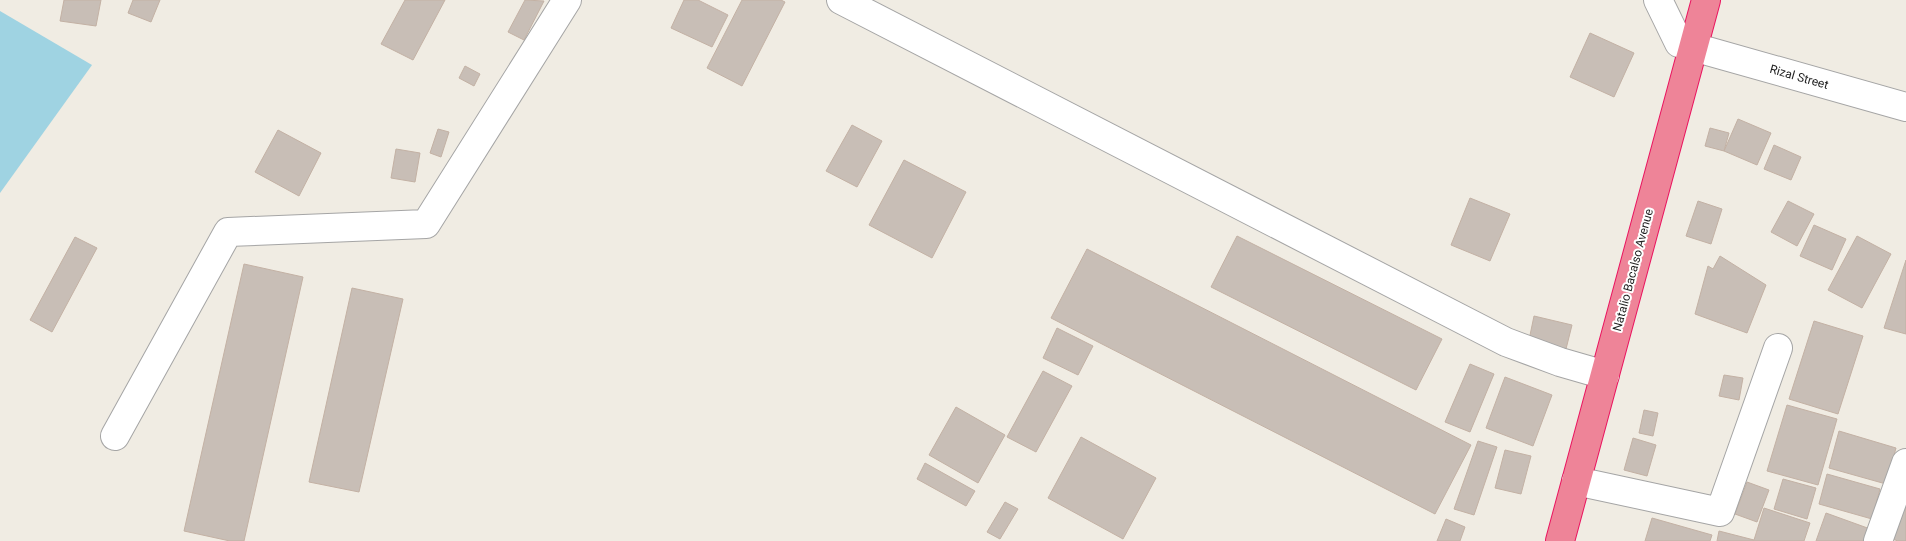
<svg xmlns="http://www.w3.org/2000/svg" width="1906" height="541" font-family="Roboto,sans-serif">
<style>
.water{fill:#9fd3e2}
.building{fill:#c8beb6;stroke:#c3b1a4}
.lines{fill:none;stroke-linecap:round;stroke-linejoin:round}
.minor-casing{stroke:#a5a5a5;stroke-width:30}
.highway-casing{stroke:#ea145f;stroke-width:30}
.minor{stroke:#fff;stroke-width:28}
.highway{stroke:#ee8498;stroke-width:28}
.labels{text-anchor:middle;dominant-baseline:central;stroke-width:4;stroke-linejoin:round;paint-order:stroke}
.street-label{font-size:12px;fill:#1e1e1e;stroke:#fff}
</style>
<rect width="100%" height="100%" fill="#f0ece3"/>
<polygon class="water" points="0,11 92,65 0,193"/>
<g class="building">
<polygon points="64,0 101,0 96,26 60,21"/>
<polygon points="133,0 160,0 151,22 128,13"/>
<polygon points="405,0 445,0 413,60 381,44"/>
<polygon points="525,0 544,1 524,40 508,32"/>
<polygon points="684,0 698,0 728,15 712,47 671,28"/>
<polygon points="742,0 781,0 785,2 742,86 707,68"/>
<polygon points="1590,33 1634,53 1614,97 1570,77"/>
<polygon points="465,66 480,74 474,86 459,78"/>
<polygon points="1738,119 1771,133 1757,165 1724,151"/>
<polygon points="852,125 882,141 857,187 826,171"/>
<polygon points="1710,128 1729,133 1724,151 1705,146"/>
<polygon points="438,129 449,132 441,157 430,153"/>
<polygon points="278,130 321,153 299,196 255,172"/>
<polygon points="1774,145 1801,157 1791,180 1764,169"/>
<polygon points="396,149 420,153 415,182 391,178"/>
<polygon points="904,160 966,192 932,258 869,225"/>
<polygon points="1470,198 1510,214 1490,261 1451,245"/>
<polygon points="1698,201 1722,209 1711,244 1686,236"/>
<polygon points="1788,201 1814,214 1797,246 1771,232"/>
<polygon points="1814,225 1846,239 1832,270 1800,256"/>
<polygon points="1237,236 1442,339 1416,390 1211,287"/>
<polygon points="1857,236 1891,254 1862,308 1828,290"/>
<polygon points="75,237 97,248 52,332 30,320"/>
<polygon points="1087,249 1471,445 1435,514 1051,318"/>
<polygon points="1720,256 1766,285 1747,333 1695,314 1708,266 1713,269"/>
<polygon points="1906,260 1906,334 1884,328"/>
<polygon points="244,264 303,277 244,541 230,541 184,531"/>
<polygon points="352,288 403,299 359,492 309,482"/>
<polygon points="1534,316 1572,325 1566,349 1529,340"/>
<polygon points="1814,321 1863,336 1838,414 1789,399"/>
<polygon points="1057,328 1093,346 1078,375 1043,358"/>
<polygon points="1470,364 1494,374 1470,432 1445,422"/>
<polygon points="1043,371 1072,386 1036,452 1007,437"/>
<polygon points="1724,375 1743,378 1739,400 1719,396"/>
<polygon points="1505,377 1552,395 1533,446 1486,428"/>
<polygon points="1787,405 1837,419 1818,485 1767,471"/>
<polygon points="956,407 1005,435 978,483 929,455"/>
<polygon points="1644,410 1658,413 1653,436 1639,433"/>
<polygon points="1839,431 1896,448 1886,484 1829,468"/>
<polygon points="1081,437 1156,478 1123,539 1048,498"/>
<polygon points="1633,438 1656,445 1647,476 1624,470"/>
<polygon points="1478,441 1497,447 1474,515 1454,509"/>
<polygon points="1505,450 1531,456 1521,494 1495,488"/>
<polygon points="925,463 975,491 966,506 917,479"/>
<polygon points="1827,474 1880,489 1872,519 1819,504"/>
<polygon points="1783,479 1816,488 1807,519 1774,509"/>
<polygon points="1906,481 1906,541 1898,541 1884,536"/>
<polygon points="1747,482 1769,490 1757,522 1735,514"/>
<polygon points="1005,502 1018,509 1000,539 987,532"/>
<polygon points="1764,508 1810,523 1804,541 1717,541 1719,531 1754,540"/>
<polygon points="1826,513 1873,530 1869,541 1816,541"/>
<polygon points="1652,518 1712,535 1710,541 1645,541"/>
<polygon points="1446,519 1465,527 1460,541 1437,541"/>
</g>
<g class="lines">
<defs>
<g id="minor">
<polyline points="841,0 1506,342 1560,362 1605,375"/>
<polyline points="1658,0 1679,43 1906,107"/>
<polyline points="115,436 228,232 426,224 567,0"/>
<polyline points="1576,481 1720,512 1778,348"/>
<polyline points="1878,541 1906,463"/>
</g>
<polyline id="highway" points="1560,541 1706,0"/>
</defs>
<use href="#minor" class="minor-casing"/>
<use href="#highway" class="highway-casing"/>
<use href="#minor" class="minor"/>
<use href="#highway" class="highway"/>
</g>
<g class="labels">
<g class="street-label">
<text transform="translate(1799 77) rotate(16)">Rizal Street</text>
<text transform="translate(1633 270) rotate(-75)">Natalio Bacalso Avenue</text>
</g>
</g>
</svg>
